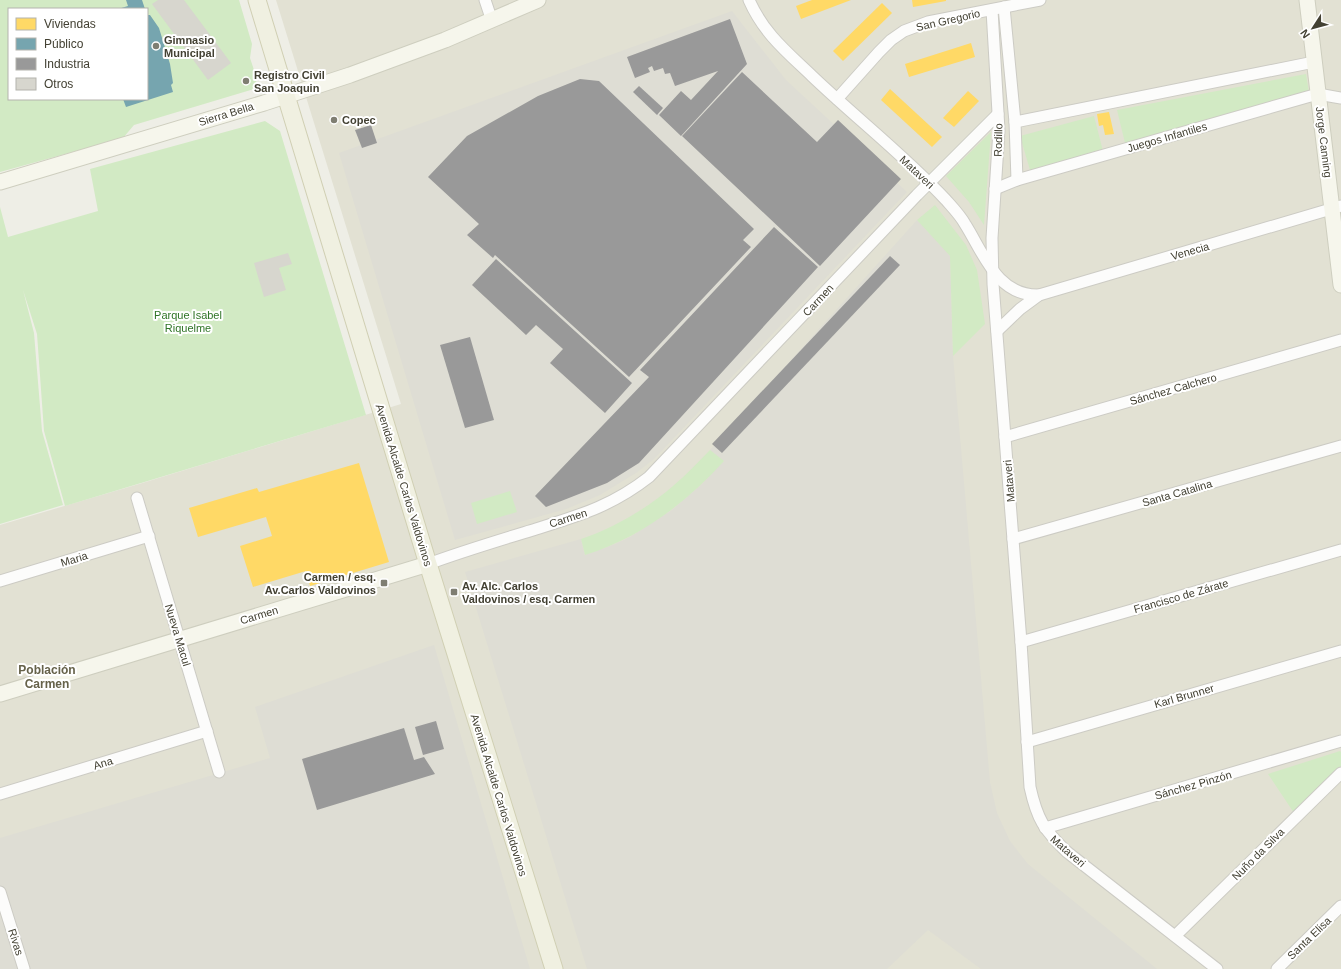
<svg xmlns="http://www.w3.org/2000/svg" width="1341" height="969" font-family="Arial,sans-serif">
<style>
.residential{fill:#e2e1d3}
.industrial{fill:#deddd4}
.green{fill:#d2eac4;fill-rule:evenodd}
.homes{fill:#ffd966}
.public{fill:#76a5af}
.industry{fill:#999}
.building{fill:#d7d6ce}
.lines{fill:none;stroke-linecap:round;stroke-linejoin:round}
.street-casing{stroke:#cccbc4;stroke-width:13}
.secondary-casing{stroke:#cecebf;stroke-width:17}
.primary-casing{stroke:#d0cfb3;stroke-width:19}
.street{stroke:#fcfcfb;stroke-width:11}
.secondary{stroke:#f6f6ec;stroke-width:15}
.primary{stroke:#f0f0e1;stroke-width:17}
.poi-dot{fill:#7f7e72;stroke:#fff;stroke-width:1.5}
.labels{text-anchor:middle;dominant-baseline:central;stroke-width:4;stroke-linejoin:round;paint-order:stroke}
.street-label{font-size:11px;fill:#434133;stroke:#fff}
.poi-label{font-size:11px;font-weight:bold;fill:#434133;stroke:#fff;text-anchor:start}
.park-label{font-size:11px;fill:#2f7426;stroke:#fff}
.neighbourhood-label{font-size:12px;font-weight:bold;fill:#66624a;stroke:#fff}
</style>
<rect width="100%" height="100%" fill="#eeeee6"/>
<polygon class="residential" points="276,0 1341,0 1341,969 0,969 0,525 139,484 401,404"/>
<g class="industrial">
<polygon points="732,11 786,80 907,192 654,459 636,473 600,495 566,509 455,540 339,153"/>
<polygon points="917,220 950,256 953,356 990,782 997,813 1010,841 1028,864 1157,969 981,969 928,930 887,969 587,969 465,572 581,539 585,555 615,544 630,537 672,510 701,485 724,461 710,450"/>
<polygon points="434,645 530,969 0,969 0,838 270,758 255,707"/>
</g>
<g class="green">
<path d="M0 0H239L252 44 250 58 257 79 254 89 134 125 123 138 0 172ZM9 9H147V99H9Z"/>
<polygon points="1306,74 1309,92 1125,143 1117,110"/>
<polygon points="1094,116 1103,151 1030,170 1020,136"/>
<polygon points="265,121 280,131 366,415 65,506 44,431 37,334 23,290 34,333 42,431 63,505 0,524 0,207 8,237 98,211 90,169"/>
<polygon points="991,132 984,225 969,202 946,176"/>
<polygon points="935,205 966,245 977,270 985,324 953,356 950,256 917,220"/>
<path d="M710 450 724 461C686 503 640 538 585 555L581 539C612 529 648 508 673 486 686 475 698 462 710 450Z"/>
<polygon points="510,491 517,512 477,524 471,503"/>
<polygon points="1340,751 1341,752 1341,766 1294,813 1268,774"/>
</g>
<g class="homes">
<polygon points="812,0 851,0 801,19 796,6"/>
<polygon points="912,0 946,0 946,1 913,7"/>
<polygon points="882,3 892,13 843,61 833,51"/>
<polygon points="971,43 975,57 909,77 905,64"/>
<polygon points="890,89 942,137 932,147 881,100"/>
<polygon points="968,91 979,101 954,127 943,118"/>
<polygon points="1109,112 1114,134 1105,135 1103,125 1099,126 1097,114"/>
<polygon points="359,463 389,562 310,586 306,571 253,587 240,546 272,536 266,517 198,537 189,508 257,488 259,492"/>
</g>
<g class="public">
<polygon points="126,0 142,0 145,9 118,9 128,6"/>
<polygon points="147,15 150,15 159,28 170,64 173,83 171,85 173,92 126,107 123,99 147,99"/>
</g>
<g class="industry">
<polygon points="730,19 747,64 681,136 659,115 681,91 691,100 718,71 675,86 670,73 665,74 663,68 654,71 652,66 648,68 650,72 635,78 627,57"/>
<polygon points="742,72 817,142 838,120 901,179 820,266 682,136"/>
<polygon points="580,79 599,81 754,229 743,240 751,247 629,377 495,255 493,258 467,235 479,224 428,177 467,136 538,96"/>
<polygon points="639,86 663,108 657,115 633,92"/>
<polygon points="371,125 377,143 362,148 355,130"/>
<polygon points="774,227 818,267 639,463 607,483 546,507 535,496 649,377 640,370"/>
<polygon points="890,256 900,265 722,453 712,444"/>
<polygon points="496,259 632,383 605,413 550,363 563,349 536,325 526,335 472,285"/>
<polygon points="470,337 494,420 465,428 440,345"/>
<polygon points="436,721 444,749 423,755 415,727"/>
<polygon points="404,728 414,760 424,757 435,774 317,810 302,759"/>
</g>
<g class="building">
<polygon points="158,0 184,0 231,63 208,80 152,4"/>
<polygon points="288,253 292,264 279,268 286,290 264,297 254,263"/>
</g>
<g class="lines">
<defs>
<g id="street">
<polyline points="485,0 492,21"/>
<path d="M749 0C764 34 787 52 812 76 856 118 905 156 946 200 953 208 960 215 965 224 984 254 997 296 1039 295L1341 206"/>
<polyline points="1004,7 1015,122 1017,180"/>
<path d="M992 10 999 130 992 238 993 284 1021 642 1030 787C1037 819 1044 830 1067 852L1217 969"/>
<polyline points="837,99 879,52 891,40 904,31 928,22 1040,0"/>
<polyline points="1015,122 1314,62"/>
<polyline points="995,189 1017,180 1307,97 1318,94 1341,98"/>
<polyline points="997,331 1020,309 1039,295"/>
<polyline points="1005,437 1341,340"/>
<polyline points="137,498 219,772"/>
<polyline points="1013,539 1341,446"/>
<path d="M428 564C463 551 500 540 536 529 580 515 612 506 649 477L917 195 998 114"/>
<polyline points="0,581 149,536"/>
<polyline points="1021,642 1341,550"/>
<polyline points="1027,742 1341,651"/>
<polyline points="0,794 207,731"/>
<polyline points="1045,828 1341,741"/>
<polyline points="0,892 24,969"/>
<polyline points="1175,936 1341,773"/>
<polyline points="1277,969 1341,906"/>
</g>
<g id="secondary">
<polyline points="1307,0 1341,285"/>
<polyline points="0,182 264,103 350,75 445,40 538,0"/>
<polyline points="0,694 428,564"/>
</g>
<polyline id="primary" points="257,0 428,564 554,969"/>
</defs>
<use href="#street" class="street-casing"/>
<use href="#secondary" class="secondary-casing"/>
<use href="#primary" class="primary-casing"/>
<use href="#street" class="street"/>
<use href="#secondary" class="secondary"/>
<use href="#primary" class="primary"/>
</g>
<g class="poi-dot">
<circle cx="156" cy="46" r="4"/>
<circle cx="246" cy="81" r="4"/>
<circle cx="334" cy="120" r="4"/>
<rect x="380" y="579" width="8" height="8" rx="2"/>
<rect x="450" y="588" width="8" height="8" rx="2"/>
</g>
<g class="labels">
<g class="street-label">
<text transform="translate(948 20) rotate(-13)">San Gregorio</text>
<text transform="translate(226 114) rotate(-17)">Sierra Bella</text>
<text transform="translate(1167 137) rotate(-16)">Juegos Infantiles</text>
<text transform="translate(998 140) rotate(-88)">Rodillo</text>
<text transform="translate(1324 142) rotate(83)">Jorge Canning</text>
<text transform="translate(917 172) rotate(43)">Mataveri</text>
<text transform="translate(1190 251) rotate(-16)">Venecia</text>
<text transform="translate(818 300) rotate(-47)">Carmen</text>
<text transform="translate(1173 389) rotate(-16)">Sánchez Calchero</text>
<text transform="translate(1009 481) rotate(-95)">Mataveri</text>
<text transform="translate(404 485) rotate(73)">Avenida Alcalde Carlos Valdovinos</text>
<text transform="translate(1177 493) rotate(-16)">Santa Catalina</text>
<text transform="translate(568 518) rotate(-18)">Carmen</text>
<text transform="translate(74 559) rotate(-17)">Maria</text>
<text transform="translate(1181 596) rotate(-16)">Francisco de Zárate</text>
<text transform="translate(259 615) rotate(-17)">Carmen</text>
<text transform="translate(178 635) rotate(73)">Nueva Macul</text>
<text transform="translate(1184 696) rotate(-16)">Karl Brunner</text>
<text transform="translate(103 763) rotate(-17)">Ana</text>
<text transform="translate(1193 785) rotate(-16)">Sánchez Pinzón</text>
<text transform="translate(499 795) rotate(73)">Avenida Alcalde Carlos Valdovinos</text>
<text transform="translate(1068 851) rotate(41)">Mataveri</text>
<text transform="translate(1258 854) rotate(-45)">Nuño da Silva</text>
<text transform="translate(1309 938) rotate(-44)">Santa Elisa</text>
<text transform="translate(16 942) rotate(72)">Rivas</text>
</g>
<g class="poi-label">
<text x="164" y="40">Gimnasio<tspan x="164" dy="13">Municipal</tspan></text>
<text x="254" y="75">Registro Civil<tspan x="254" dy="13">San Joaquin</tspan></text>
<text x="342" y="120">Copec</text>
<text x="376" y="577" text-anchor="end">Carmen / esq.<tspan x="376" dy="13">Av.Carlos Valdovinos</tspan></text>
<text x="462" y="586">Av. Alc. Carlos<tspan x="462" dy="13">Valdovinos / esq. Carmen</tspan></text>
</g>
<g class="park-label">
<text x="188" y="315">Parque Isabel<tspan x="188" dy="13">Riquelme</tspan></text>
</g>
<g class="neighbourhood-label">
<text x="47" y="670">Población<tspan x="47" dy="14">Carmen</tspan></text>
</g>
</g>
<rect x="8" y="8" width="140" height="92" fill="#ffffff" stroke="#b4b3ad"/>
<rect x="16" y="18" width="20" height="12" fill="#ffd966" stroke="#b4b3ad"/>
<text x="44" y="28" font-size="12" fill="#434133">Viviendas</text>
<rect x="16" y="38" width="20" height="12" fill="#76a5af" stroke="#b4b3ad"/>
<text x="44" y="48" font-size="12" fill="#434133">Público</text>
<rect x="16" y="58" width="20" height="12" fill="#999999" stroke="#b4b3ad"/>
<text x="44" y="68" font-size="12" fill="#434133">Industria</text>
<rect x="16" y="78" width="20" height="12" fill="#d7d6ce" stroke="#b4b3ad"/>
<text x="44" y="88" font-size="12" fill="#434133">Otros</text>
<g transform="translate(1313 28) rotate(234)" stroke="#ffffff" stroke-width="3" paint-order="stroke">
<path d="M0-3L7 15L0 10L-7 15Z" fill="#434133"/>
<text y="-6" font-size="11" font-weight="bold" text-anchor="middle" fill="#434133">N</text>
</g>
</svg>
